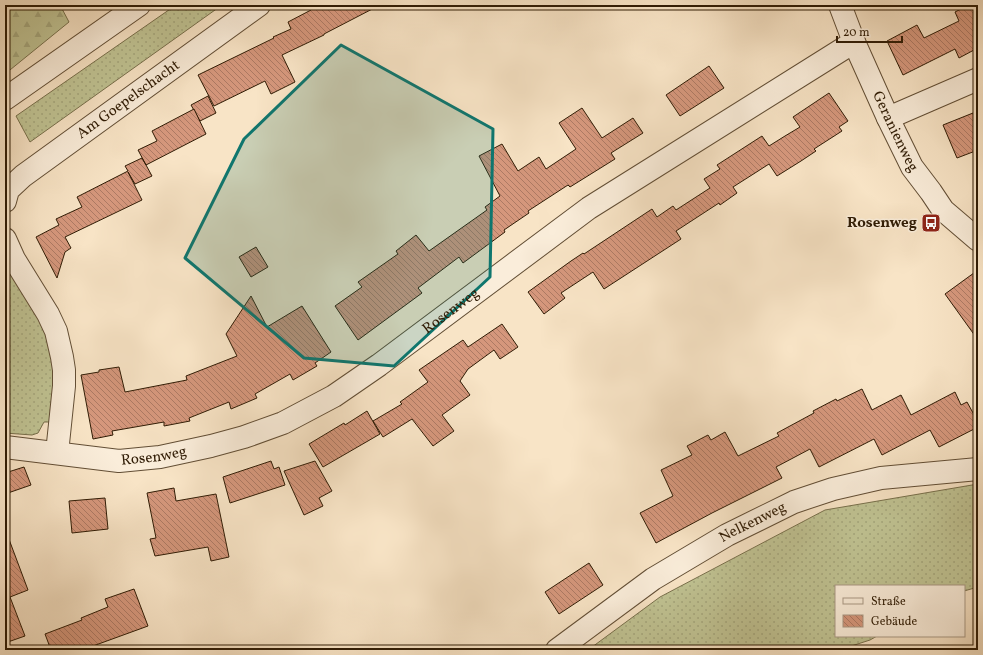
<svg xmlns="http://www.w3.org/2000/svg" width="983" height="655" font-family="Vollkorn,serif">
<style>
.grass{fill:url(#grass-dots);stroke:#78704c}
.forest{fill:url(#forest-firs);stroke:#78704c}
.building{fill:url(#building-back-hatch);stroke:#301c05}
.lines{fill:none;stroke-linecap:round;stroke-linejoin:round}
.minor-casing{stroke:#624e35;stroke-width:24}
.minor{stroke:#faedda;stroke-width:22}
.marked{fill:#0f766e;fill-opacity:0.2;stroke:#0f766e;stroke-width:3;stroke-linejoin:round}
.labels{text-anchor:middle;dominant-baseline:central;stroke-width:3;stroke-linejoin:round;paint-order:stroke}
.street-label{font-size:15px;fill:#301c05;stroke:#faedda}
.poi-label{font-size:15px;font-weight:bold;fill:#301c05;stroke:#faedda;text-anchor:end}
</style>
<defs>
<pattern id="grass-dots" width="8" height="8" patternUnits="userSpaceOnUse"><rect width="8" height="8" fill="#c0c393"/><path d="M2 2h.1M6 6h.1" fill="none" stroke="#a5a77d" stroke-width="1.8" stroke-linecap="round"/></pattern>
<pattern id="forest-firs" width="22" height="20" patternUnits="userSpaceOnUse"><rect width="22" height="20" fill="#c0c393"/><path d="M5 1l3.5 6h-7zM16 11l3.5 6h-7z" fill="#a5a77d"/></pattern>
<pattern id="building-back-hatch" width="6" height="6" patternUnits="userSpaceOnUse"><rect width="6" height="6" fill="#d5977c"/><path d="M-1 5l2 2M0 0l6 6M5-1l2 2" fill="none" stroke="#ad7a64"/></pattern>
</defs>
<rect width="100%" height="100%" fill="#f8e4c6"/>
<filter id="stains"><feTurbulence type="fractalNoise" baseFrequency=".005" numOctaves="4"/><feColorMatrix values="0 0 0 0 .2 0 0 0 0 .09 0 0 0 0 .02 0 0 0 .5 -.17"/></filter>
<radialGradient id="worn" r=".72"><stop offset=".6" stop-color="#630" stop-opacity="0"/><stop offset="1" stop-color="#630" stop-opacity=".3"/></radialGradient>
<g class="grass">
<polygon points="176,5 222,5 30,142 16,116"/>
<polygon points="5,246 57,360 55,422 44,422 38,433 32,435 5,433"/>
<polygon points="978,484 978,587 964,591 964,586 836,586 836,636 877,636 870,640 839,650 588,650 660,597 825,510"/>
</g>
<polygon class="forest" points="5,5 60,5 69,22 5,74"/>
<g class="building">
<polygon points="309,5 380,5 324,34 324,35 282,55 295,82 271,94 265,81 214,106 198,75 274,38 273,37 291,29 288,22 311,10"/>
<polygon points="969,5 978,5 978,59 974,50 959,58 955,49 903,75 887,41 917,25 924,38 959,21 955,12"/>
<polygon points="709,66 724,88 680,116 666,95"/>
<polygon points="829,93 848,121 839,127 842,131 814,149 816,151 801,161 777,176 769,164 755,173 733,187 737,193 720,205 719,203 676,231 681,239 604,289 593,272 561,293 565,298 544,314 528,292 571,261 583,253 584,254 652,209 657,217 673,206 676,210 710,188 704,179 720,169 717,165 762,136 769,146 785,136 800,127 793,117"/>
<polygon points="208,96 216,113 200,121 191,105"/>
<polygon points="582,108 602,138 633,118 643,133 611,153 615,159 570,187 568,185 528,211 529,213 504,230 505,232 463,263 459,257 418,288 422,293 358,340 335,306 362,287 358,282 398,254 396,251 416,235 429,251 487,210 485,207 500,196 479,156 502,144 518,171 539,157 546,169 576,149 559,123"/>
<polygon points="194,109 206,134 146,165 152,176 135,184 128,172 142,200 65,237 71,248 65,252 57,278 36,237 59,225 56,219 82,207 77,197 128,171 125,166 142,158 146,165 138,150 157,141 152,131"/>
<polygon points="973,113 978,124 978,150 957,158 943,125"/>
<polygon points="256,247 268,267 251,277 239,257"/>
<polygon points="978,270 978,340 945,294"/>
<polygon points="251,296 267,327 302,306 331,352 315,363 317,366 293,380 290,374 255,394 257,398 231,409 229,402 189,418 190,421 164,426 164,422 112,431 113,435 93,439 81,375 99,372 99,370 119,367 125,392 187,380 186,376 237,356 226,334"/>
<polygon points="502,324 518,347 500,359 494,350 468,369 460,381 470,395 442,415 454,431 433,446 412,419 383,437 373,421 402,404 400,402 428,382 419,370 463,340 468,347"/>
<polygon points="862,389 872,410 901,395 911,415 955,392 961,405 967,402 978,422 978,427 939,447 930,430 882,455 874,439 819,467 810,449 776,467 782,478 712,513 656,543 640,513 673,496 661,470 692,455 687,446 708,435 711,440 725,432 738,456 779,436 777,433 814,413 813,411 836,399 837,401"/>
<polygon points="367,411 380,434 323,467 309,444 344,423 345,425"/>
<polygon points="271,461 274,469 279,467 285,485 230,503 223,477"/>
<polygon points="315,461 332,491 319,498 323,506 304,515 284,471"/>
<polygon points="24,467 31,485 5,494 5,473"/>
<polygon points="174,488 176,501 216,494 229,557 211,561 208,547 155,556 150,539 156,538 147,493"/>
<polygon points="105,498 108,529 72,533 69,501"/>
<polygon points="5,534 7,534 28,590 10,597 25,636 5,643"/>
<polygon points="589,563 603,585 559,614 545,592"/>
<polygon points="134,589 148,626 82,650 51,650 45,634 82,620 81,618 108,607 105,599"/>
</g>
<g class="lines">
<defs>
<g id="minor">
<path id="s1" d="M840 5 854 42 888 118 912 167 931 192 943 210 978 240"/>
<polyline points="5,99 139,5"/>
<polyline points="888,118 978,79"/>
<path id="s2" d="M5 201 8 190 23 176 259 5"/>
<polyline points="5,239 14,259 48,314 56,331 62,357 64,370 64,386 57,453"/>
<path id="s3" d="M5 447 119 461 160 457 211 446 244 437 283 423 334 396 379 365 589 208 854 42"/>
<path id="s4" d="M557 650 653 579 727 535 794 502 833 489 881 478 978 469"/>
</g>
</defs>
<use href="#minor" class="minor-casing"/>
<use href="#minor" class="minor"/>
</g>
<path class="marked" d="M341 45 493 129 490 277 394 366 304 358 185 258 244 139Z"/>
<defs>
<symbol id="bus-square" viewBox="-11 -11 22 22"><rect x="-9" y="-9" width="18" height="18" rx="4" fill="#8f2418" stroke="#faedda"/><path d="M-5-6H5V4H4V6H2V4H-2V6H-4V4H-5ZM-3.5-4V0h7V-4ZM-3.5 1.2v1.5H-2V1.2ZM2 1.2v1.5H3.5V1.2Z" fill="#fff"/></symbol>
</defs>
<g fill-rule="evenodd">
<use href="#bus-square" x="920" y="212" width="22" height="22"/>
</g>
<g class="labels">
<g class="street-label">
<text stroke="none"><textPath href="#s2" startOffset="162">Am Goepelschacht</textPath></text>
<text stroke="none"><textPath href="#s1" startOffset="138">Geranienweg</textPath></text>
<text stroke="none"><textPath href="#s3" startOffset="486">Rosenweg</textPath></text>
<text stroke="none"><textPath href="#s3" startOffset="150">Rosenweg</textPath></text>
<text stroke="none"><textPath href="#s4" startOffset="234">Nelkenweg</textPath></text>
</g>
<g class="poi-label">
<text x="917" y="223">Rosenweg</text>
</g>
</g>
<rect width="983" height="655" fill="none" stroke="#f8e4c6" stroke-width="20"/>
<rect x="6" y="6" width="971" height="643" fill="none" stroke="#301c05" stroke-width="2"/>
<rect x="10" y="10" width="963" height="635" fill="none" stroke="#301c05"/>
<rect x="835" y="585" width="130" height="52" fill="#faedda" stroke="#a99985"/>
<rect x="843" y="598" width="20" height="6" fill="#faedda" stroke="#a99985"/>
<text x="871" y="605" font-size="12" fill="#301c05">Straße</text>
<rect x="843" y="615" width="20" height="12" fill="url(#building-back-hatch)" stroke="#a99985"/>
<text x="871" y="625" font-size="12" fill="#301c05">Gebäude</text>
<path d="M837 36v6h65v-6" fill="none" stroke="#301c05" stroke-width="2"/>
<text x="843" y="36" font-size="12" fill="#301c05" stroke="#faedda" stroke-width="3" paint-order="stroke">20 m</text>
<rect width="100%" height="100%" filter="url(#stains)"/>
<rect width="100%" height="100%" fill="url(#worn)"/>
</svg>
